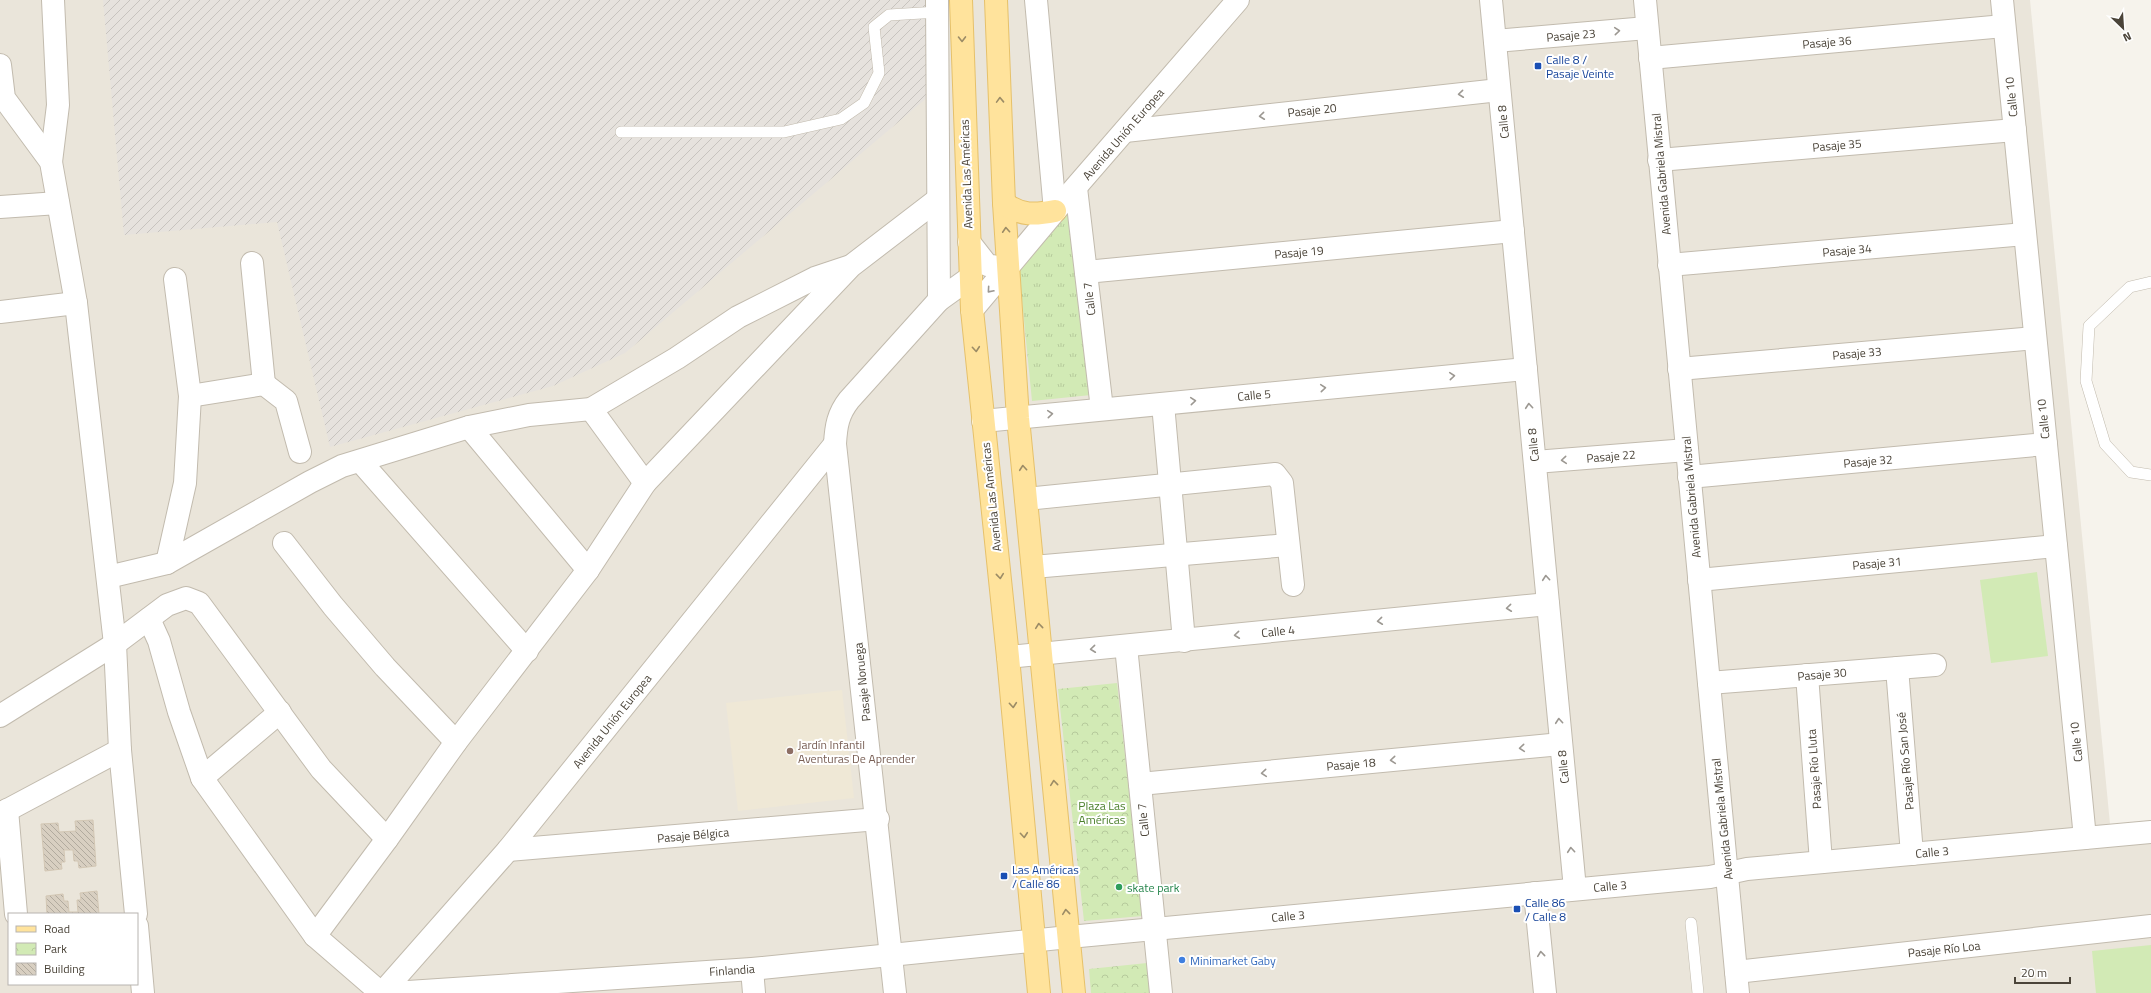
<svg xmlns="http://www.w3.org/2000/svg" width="2151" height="993" font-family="'Titillium Web',sans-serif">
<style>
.residential{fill:#eae5da;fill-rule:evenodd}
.industrial{fill:url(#industrial-furrows)}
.education{fill:#efe8d6}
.grass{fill:url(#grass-tufts)}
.park{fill:url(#park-crowns)}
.pitch{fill:#d2eab5}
.building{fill:url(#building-back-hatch);stroke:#d3c7b4}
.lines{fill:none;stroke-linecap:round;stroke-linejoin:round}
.service-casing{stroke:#c2bbae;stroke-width:12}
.minor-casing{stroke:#c2bbae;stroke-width:24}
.tertiary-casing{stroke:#c2bbae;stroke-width:24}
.primary-casing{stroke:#e6c16a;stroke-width:24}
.service{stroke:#fff;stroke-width:11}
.minor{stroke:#fff;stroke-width:22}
.tertiary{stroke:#fff;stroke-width:22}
.primary{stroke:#ffe39c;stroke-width:22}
.oneway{stroke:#9c9892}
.oneway2{stroke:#9c8c66}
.transit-dot{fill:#1a4fb4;stroke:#fff;stroke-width:1.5}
.education-dot{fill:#8d6e63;stroke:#fff;stroke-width:1.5}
.leisure-dot{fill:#2e9e5b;stroke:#fff;stroke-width:1.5}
.shop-dot{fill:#3f7fe0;stroke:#fff;stroke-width:1.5}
.labels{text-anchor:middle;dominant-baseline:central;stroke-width:4;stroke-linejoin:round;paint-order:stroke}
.street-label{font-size:12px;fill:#4b4439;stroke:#fff}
.transit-label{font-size:12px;fill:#164399;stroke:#fff;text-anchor:start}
.education-label{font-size:12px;fill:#785e54;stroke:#fff;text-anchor:start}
.park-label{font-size:12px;fill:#4a7f2a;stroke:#fff}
.leisure-label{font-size:12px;fill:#27864d;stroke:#fff;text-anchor:start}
.shop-label{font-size:12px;fill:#366cbe;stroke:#fff;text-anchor:start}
</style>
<defs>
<pattern id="industrial-furrows" width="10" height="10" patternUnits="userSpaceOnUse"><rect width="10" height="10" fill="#e6e2dd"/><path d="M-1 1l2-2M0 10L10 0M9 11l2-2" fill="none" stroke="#c7c3be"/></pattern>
<pattern id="grass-tufts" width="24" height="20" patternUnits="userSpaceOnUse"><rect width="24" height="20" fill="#d2eab5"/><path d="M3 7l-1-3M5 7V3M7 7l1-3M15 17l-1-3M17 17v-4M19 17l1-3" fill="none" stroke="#b6ca9c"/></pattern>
<pattern id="park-crowns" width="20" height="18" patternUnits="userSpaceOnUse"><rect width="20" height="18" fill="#d2eab5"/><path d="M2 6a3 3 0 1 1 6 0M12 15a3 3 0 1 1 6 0" fill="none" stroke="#b6ca9c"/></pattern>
<pattern id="building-back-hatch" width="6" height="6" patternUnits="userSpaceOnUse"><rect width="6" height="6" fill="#d8cfc1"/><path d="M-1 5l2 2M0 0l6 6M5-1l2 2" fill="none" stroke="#b1aa9e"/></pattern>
</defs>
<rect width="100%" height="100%" fill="#f6f3ec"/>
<path class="residential" d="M0 0H2030L2111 834 2151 832V993H0ZM9 914H137V984H9Z"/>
<polygon class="industrial" points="103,0 928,0 935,91 625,353 553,386 330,447 277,222 124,235"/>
<polygon class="education" points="842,690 854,798 738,811 726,703"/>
<polygon class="grass" points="1072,203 1091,395 1032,401 1019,270"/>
<g class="park">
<polygon points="1117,683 1143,916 1084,921 1058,689"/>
<polygon points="1147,963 1151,993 1091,993 1089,969"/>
</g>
<g class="pitch">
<polygon points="2037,572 2048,656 1991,663 1980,580"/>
<polygon points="2151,945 2151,993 2096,993 2092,951"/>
</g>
<g class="building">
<polygon points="93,820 96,866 79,868 78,861 74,861 73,850 64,850 65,862 61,862 62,869 45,871 41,824 58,823 59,832 76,831 75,821"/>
<polygon points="97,891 99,914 47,914 46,896 63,894 64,901 68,901 69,912 78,912 77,900 81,900 80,893"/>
</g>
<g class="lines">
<defs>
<g id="service">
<polyline points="621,132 784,132 841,119 864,103 879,73 874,27 889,15 938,12"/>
<polyline points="2151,282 2130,287 2089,326 2086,381 2105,444 2131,472 2151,475"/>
<polyline points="1691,923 1698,993"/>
</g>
<g id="minor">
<polyline points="937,0 939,300"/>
<polyline points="1036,0 1055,211"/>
<polyline points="1491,0 1575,889"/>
<polyline points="1645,0 1738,993"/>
<polyline points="2002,0 2085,838"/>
<polyline points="1495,41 1647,28"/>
<polyline points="1650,58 2004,26"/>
<polyline points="0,65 4,98 51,162 76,303 115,644 120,750 136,914"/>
<polyline points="1125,131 1499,90"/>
<polyline points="1659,160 2015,130"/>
<polyline points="51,162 58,105 53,0"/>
<polyline points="1076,188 1102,409"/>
<polyline points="0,207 58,203"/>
<polyline points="969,242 987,265 1008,269"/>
<polyline points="252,263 264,384"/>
<polyline points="1669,265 2025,234"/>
<polyline points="1086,272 1513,231"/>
<polyline points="972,310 1055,211 1238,0"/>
<polyline points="0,312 76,303"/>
<polyline points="1679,369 2035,338"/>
<polyline points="190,396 264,384 286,401 300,452"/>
<polyline points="1163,404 1184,641"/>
<polyline points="591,409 645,483"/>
<polyline points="983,421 1526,369"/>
<polyline points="469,427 588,570"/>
<polyline points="361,462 527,651"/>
<polyline points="1535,462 1687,450"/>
<polyline points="1689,477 2046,444"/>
<polyline points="1026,499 1275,474 1282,483 1293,585"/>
<polyline points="284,543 333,606 385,667 456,742"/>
<polyline points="167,563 185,483 190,396 175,279"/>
<polyline points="1033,567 1288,545"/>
<polyline points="108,577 167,563 310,482 342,466 469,427 529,415 591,409 677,358 738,317 815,278 848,267"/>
<polyline points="1699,580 2056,546"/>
<polyline points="149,619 159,641 179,712 202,778"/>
<polyline points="1126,646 1161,993"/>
<polyline points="1008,657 1548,604"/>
<polyline points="1897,668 1912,854"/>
<polyline points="1807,675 1821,862"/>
<polyline points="1709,683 1935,665"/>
<polyline points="280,712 202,778 315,936 381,993"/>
<polyline points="0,716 115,644 167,605 186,598 199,603 321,769 387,839"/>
<polyline points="1140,784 1561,744"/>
<polyline points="7,810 16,914"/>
<polyline points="0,814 120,750"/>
<polyline points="508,850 878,819"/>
<polyline points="1535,893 1545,993"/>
<polyline points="137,926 143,993"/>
<polyline points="315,936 387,839 456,742 588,570 645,483 851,266 937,200"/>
<polyline points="1069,937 1710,877 1747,869 2151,832"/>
<polyline points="752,969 754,993"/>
<polyline points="1736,972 2151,926"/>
<polyline points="382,993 508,850 835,444"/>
<path d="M895 993 835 444C836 426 838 414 849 400L939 300 971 277"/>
</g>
<polyline id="tertiary" points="393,993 752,969 1069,937"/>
<g id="primary">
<polyline points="961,0 972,310 1008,657 1039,993"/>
<polyline points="996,0 1004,203 1018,418 1074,993"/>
<path d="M1004 203C1021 216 1035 215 1055 211"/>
</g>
</defs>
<use href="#service" class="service-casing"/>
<use href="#minor" class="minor-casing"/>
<use href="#tertiary" class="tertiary-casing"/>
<use href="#primary" class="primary-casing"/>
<use href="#service" class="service"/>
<use href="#minor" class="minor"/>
<use href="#tertiary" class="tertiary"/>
<use href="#primary" class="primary"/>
</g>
<defs><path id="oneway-chevron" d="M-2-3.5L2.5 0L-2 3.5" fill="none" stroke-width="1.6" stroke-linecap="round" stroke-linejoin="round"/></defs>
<g class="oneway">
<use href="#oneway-chevron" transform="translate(1617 31) rotate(-5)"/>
<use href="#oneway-chevron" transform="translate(1461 94) rotate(174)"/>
<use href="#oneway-chevron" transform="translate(1262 116) rotate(174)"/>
<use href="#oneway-chevron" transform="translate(990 290) rotate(131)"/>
<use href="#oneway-chevron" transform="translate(1452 376) rotate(-5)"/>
<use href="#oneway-chevron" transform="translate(1323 388) rotate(-5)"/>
<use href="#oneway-chevron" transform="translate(1193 401) rotate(-5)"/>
<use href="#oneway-chevron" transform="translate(1529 406) rotate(-95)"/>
<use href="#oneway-chevron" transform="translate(1050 414) rotate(-5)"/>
<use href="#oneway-chevron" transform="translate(1564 460) rotate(175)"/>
<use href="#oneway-chevron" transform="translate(1546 578) rotate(-95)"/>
<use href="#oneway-chevron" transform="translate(1509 608) rotate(174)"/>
<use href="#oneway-chevron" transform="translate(1380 621) rotate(174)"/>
<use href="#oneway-chevron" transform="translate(1237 635) rotate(174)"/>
<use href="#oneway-chevron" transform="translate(1093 649) rotate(174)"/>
<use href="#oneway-chevron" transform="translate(1559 721) rotate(-95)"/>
<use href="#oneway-chevron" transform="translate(1522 748) rotate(175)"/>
<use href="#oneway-chevron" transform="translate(1393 760) rotate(175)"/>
<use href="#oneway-chevron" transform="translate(1264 773) rotate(175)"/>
<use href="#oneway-chevron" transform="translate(1571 850) rotate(-95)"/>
<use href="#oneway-chevron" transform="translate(1541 954) rotate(-96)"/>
</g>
<g class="oneway2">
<use href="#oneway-chevron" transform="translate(962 39) rotate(89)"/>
<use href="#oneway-chevron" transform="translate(1000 100) rotate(-92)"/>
<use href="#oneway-chevron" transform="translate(1006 230) rotate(-94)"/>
<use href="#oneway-chevron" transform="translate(976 349) rotate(85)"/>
<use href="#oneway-chevron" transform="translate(1023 468) rotate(-95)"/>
<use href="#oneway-chevron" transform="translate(1000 576) rotate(84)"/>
<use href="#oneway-chevron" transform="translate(1039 626) rotate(-96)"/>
<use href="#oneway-chevron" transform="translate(1013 705) rotate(85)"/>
<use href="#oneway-chevron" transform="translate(1054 783) rotate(-96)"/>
<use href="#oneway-chevron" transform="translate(1024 835) rotate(85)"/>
<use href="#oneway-chevron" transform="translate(1066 912) rotate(-96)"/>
</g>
<g class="transit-dot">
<rect x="1534" y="62" width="8" height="8" rx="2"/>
<rect x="1000" y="872" width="8" height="8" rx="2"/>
<rect x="1513" y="905" width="8" height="8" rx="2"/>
</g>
<circle class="education-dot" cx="790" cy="751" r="4"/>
<circle class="leisure-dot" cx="1119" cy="887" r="4"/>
<circle class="shop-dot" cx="1182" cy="960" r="4"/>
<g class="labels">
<g class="street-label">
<text transform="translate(1571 35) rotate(-5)">Pasaje 23</text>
<text transform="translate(1827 42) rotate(-5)">Pasaje 36</text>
<text transform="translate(2011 97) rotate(-96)">Calle 10</text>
<text transform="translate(1312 110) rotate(-6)">Pasaje 20</text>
<text transform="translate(1503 122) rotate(-95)">Calle 8</text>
<text transform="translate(1123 134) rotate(-49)">Avenida Unión Europea</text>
<text transform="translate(1837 145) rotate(-5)">Pasaje 35</text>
<text transform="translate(966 174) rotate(-92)">Avenida Las Américas</text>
<text transform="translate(1661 174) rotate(-95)">Avenida Gabriela Mistral</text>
<text transform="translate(1847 250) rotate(-5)">Pasaje 34</text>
<text transform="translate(1299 252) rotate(-5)">Pasaje 19</text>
<text transform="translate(1089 299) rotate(-97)">Calle 7</text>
<text transform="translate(1857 353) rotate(-5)">Pasaje 33</text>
<text transform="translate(1254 395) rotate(-5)">Calle 5</text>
<text transform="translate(2043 419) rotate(-96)">Calle 10</text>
<text transform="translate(1533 445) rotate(-95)">Calle 8</text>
<text transform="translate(1611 456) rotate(-5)">Pasaje 22</text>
<text transform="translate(1868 461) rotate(-5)">Pasaje 32</text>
<text transform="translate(991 497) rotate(-96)">Avenida Las Américas</text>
<text transform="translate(1691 497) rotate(-95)">Avenida Gabriela Mistral</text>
<text transform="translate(1877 563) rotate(-5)">Pasaje 31</text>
<text transform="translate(1278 631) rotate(-6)">Calle 4</text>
<text transform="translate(1822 674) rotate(-5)">Pasaje 30</text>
<text transform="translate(862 682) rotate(-96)">Pasaje Noruega</text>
<text transform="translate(612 721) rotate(-51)">Avenida Unión Europea</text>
<text transform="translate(2076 742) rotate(-96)">Calle 10</text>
<text transform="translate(1905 761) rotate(-95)">Pasaje Río San José</text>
<text transform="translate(1351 764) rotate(-5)">Pasaje 18</text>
<text transform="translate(1563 767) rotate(-95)">Calle 8</text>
<text transform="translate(1814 769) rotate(-94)">Pasaje Río Lluta</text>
<text transform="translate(1722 819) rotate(-96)">Avenida Gabriela Mistral</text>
<text transform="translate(1143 820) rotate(-96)">Calle 7</text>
<text transform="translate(693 835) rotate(-5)">Pasaje Bélgica</text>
<text transform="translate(1932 852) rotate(-5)">Calle 3</text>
<text transform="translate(1610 886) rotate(-5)">Calle 3</text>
<text transform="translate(1288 916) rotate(-5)">Calle 3</text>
<text transform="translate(1944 949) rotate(-6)">Pasaje Río Loa</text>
<text transform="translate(732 970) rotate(-4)">Finlandia</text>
</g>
<g class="transit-label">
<text x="1546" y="59">Calle 8 /<tspan x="1546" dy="14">Pasaje Veinte</tspan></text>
<text x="1012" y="869">Las Américas<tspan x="1012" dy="14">/ Calle 86</tspan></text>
<text x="1525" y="902">Calle 86<tspan x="1525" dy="14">/ Calle 8</tspan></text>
</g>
<g class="education-label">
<text x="798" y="744">Jardín Infantil<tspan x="798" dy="14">Aventuras De Aprender</tspan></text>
</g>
<g class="park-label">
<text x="1102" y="805">Plaza Las<tspan x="1102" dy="14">Américas</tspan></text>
</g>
<g class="leisure-label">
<text x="1127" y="887">skate park</text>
</g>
<g class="shop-label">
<text x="1190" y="960">Minimarket Gaby</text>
</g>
</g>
<rect x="8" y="913" width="130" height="72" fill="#ffffff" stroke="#b7b4b0"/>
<rect x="16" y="926" width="20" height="6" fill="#ffe39c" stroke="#b7b4b0"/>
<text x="44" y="933" font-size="12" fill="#4b4439">Road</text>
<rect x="16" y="943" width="20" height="12" fill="url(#park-crowns)" stroke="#b7b4b0"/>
<text x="44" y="953" font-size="12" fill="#4b4439">Park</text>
<rect x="16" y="963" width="20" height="12" fill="url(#building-back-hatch)" stroke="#b7b4b0"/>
<text x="44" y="973" font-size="12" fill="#4b4439">Building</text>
<g transform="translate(2123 28) rotate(155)" stroke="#ffffff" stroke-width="3" paint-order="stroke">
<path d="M0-3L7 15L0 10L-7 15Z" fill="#4b4439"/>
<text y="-6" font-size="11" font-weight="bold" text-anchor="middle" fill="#4b4439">N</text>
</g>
<path d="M2015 977v6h55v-6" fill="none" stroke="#4b4439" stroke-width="2"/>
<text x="2021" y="977" font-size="12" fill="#4b4439" stroke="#ffffff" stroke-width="3" paint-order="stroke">20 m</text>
</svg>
